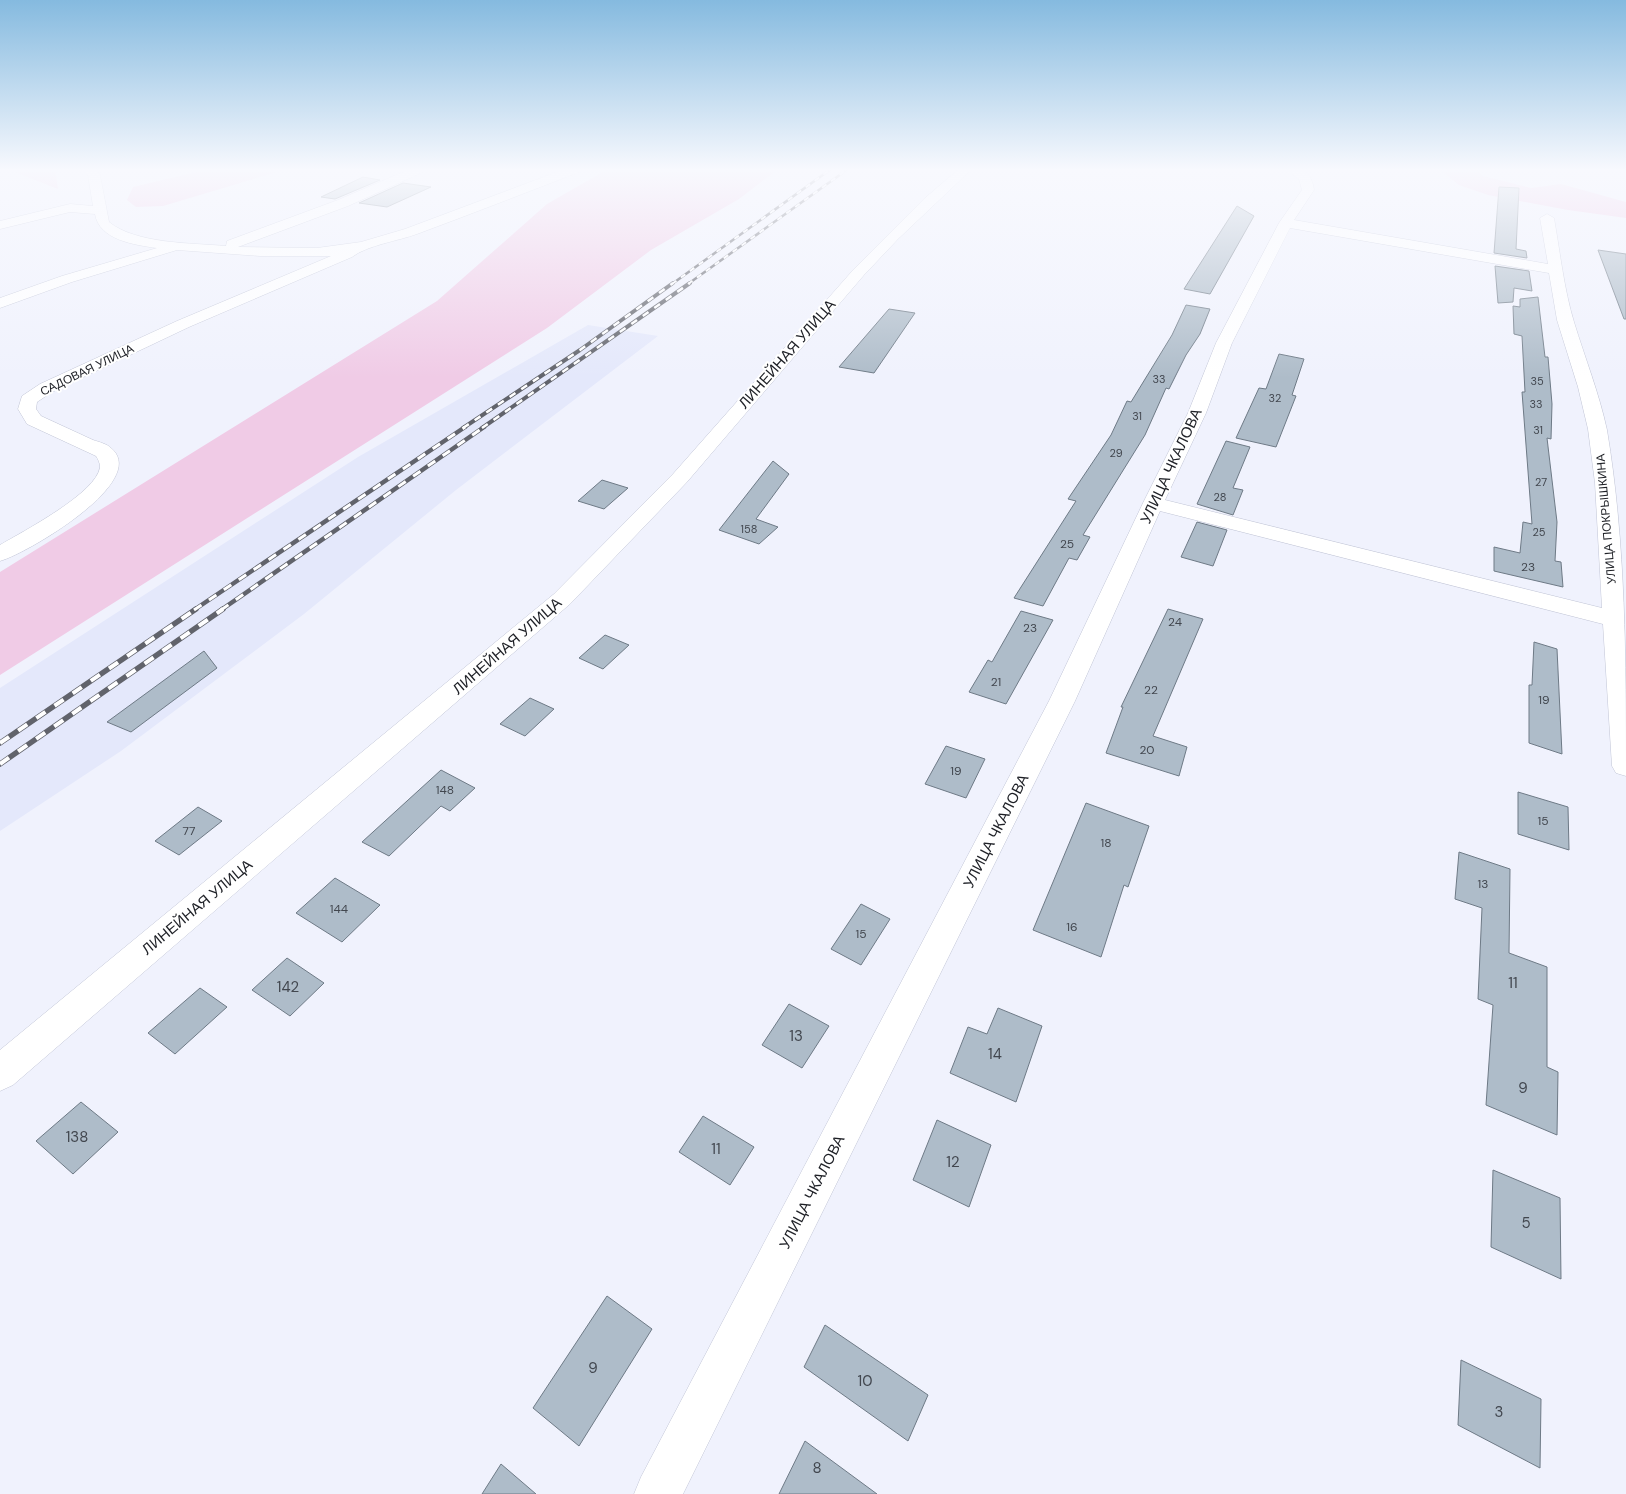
<svg xmlns="http://www.w3.org/2000/svg" width="1626" height="1494" font-family="'DM Sans',sans-serif">
<style>
.built{fill:#e4e8fb}
.green{fill:#f0cbe6}
.building{fill:#aebcc9;stroke:#6e7a86}
.lines{fill:none;stroke-linecap:round;stroke-linejoin:round}
.minor-casing{stroke:#c1c5d6;stroke-width:1}
.major-casing{stroke:#c1c5d6;stroke-width:1}
.minor{fill:#fff;fill-rule:evenodd}
.major{fill:#fff;fill-rule:evenodd}
.rail-far3-casing{stroke:#61636b;stroke-width:2.5}
.rail-far2-casing{stroke:#61636b;stroke-width:4}
.rail-far1-casing{stroke:#61636b;stroke-width:4.5}
.rail-casing{stroke:#61636b;stroke-width:5.5}
.rail-far3{stroke:#fff;stroke-width:2;stroke-dasharray:5.5;stroke-linecap:butt}
.rail-far2{stroke:#fff;stroke-width:2.5;stroke-dasharray:7;stroke-linecap:butt}
.rail-far1{stroke:#fff;stroke-width:3;stroke-dasharray:9;stroke-linecap:butt}
.rail{stroke:#fff;stroke-width:4;stroke-dasharray:11;stroke-linecap:butt}
.labels{text-anchor:middle;dominant-baseline:central;stroke-width:4;stroke-linejoin:round;paint-order:stroke}
.far-number-label{font-size:11px;fill:#42474f}
.far-street-label{font-size:12px;fill:#1e2026;stroke:#fff}
.number-label{font-size:12px;fill:#42474f}
.street-label{font-size:15px;fill:#1e2026;stroke:#fff}
.near-number-label{font-size:15px;fill:#42474f}
</style>
<rect width="100%" height="100%" fill="#f0f2fd"/>
<polygon class="built" points="588,325 658,336 456,490 304,614 121,751 0,831 0,688 358,457"/>
<g class="green">
<polygon points="7,169 55,169 58,189"/>
<polygon points="209,169 287,169 163,206 136,207 127,200 133,187"/>
<polygon points="608,169 778,169 739,199 651,250 547,328 0,675 0,572 437,301 547,204"/>
<polygon points="1439,169 1477,169 1483,176 1531,188 1561,184 1626,202 1626,218 1568,210 1488,195 1459,185"/>
</g>
<g class="building">
<polygon points="363,177 380,180 335,199 321,197"/>
<polygon points="403,183 431,187 387,207 359,203"/>
<polygon points="1499,187 1519,188 1516,249 1526,251 1527,258 1494,253"/>
<polygon points="1237,206 1254,216 1210,294 1184,289"/>
<polygon points="1598,250 1626,254 1626,319 1624,319"/>
<polygon points="1495,266 1529,271 1532,291 1514,288 1513,302 1498,303"/>
<polygon points="1538,297 1545,357 1548,357 1552,404 1551,439 1547,438 1557,522 1555,561 1561,562 1563,587 1494,571 1494,547 1520,553 1523,522 1532,524 1522,392 1525,392 1522,336 1514,334 1513,306 1520,307 1520,299"/>
<polygon points="1186,305 1210,309 1200,334 1186,355 1169,389 1166,388 1145,435 1083,535 1090,537 1077,560 1069,558 1043,606 1014,598 1076,501 1068,499 1111,435 1127,401 1131,402 1172,335"/>
<polygon points="889,309 915,313 874,373 839,367"/>
<polygon points="1279,354 1304,359 1292,395 1296,396 1276,447 1236,438 1259,388 1266,389"/>
<polygon points="1226,441 1250,447 1233,488 1243,490 1233,515 1197,504"/>
<polygon points="773,461 789,474 756,519 778,527 759,544 719,530"/>
<polygon points="602,480 628,488 604,509 578,501"/>
<polygon points="1197,522 1227,530 1213,566 1181,557"/>
<polygon points="1168,609 1203,619 1153,736 1187,747 1179,776 1106,753 1123,707 1121,707"/>
<polygon points="1021,611 1053,620 1006,704 969,692 988,660 992,662"/>
<polygon points="605,635 629,645 603,669 579,658"/>
<polygon points="1534,642 1557,649 1562,754 1529,743 1529,685 1532,685"/>
<polygon points="204,651 217,668 131,732 107,722"/>
<polygon points="530,698 554,709 525,736 500,724"/>
<polygon points="946,746 985,759 966,798 925,784"/>
<polygon points="441,770 475,788 450,811 441,806 389,856 362,842"/>
<polygon points="1518,792 1568,807 1569,850 1518,834"/>
<polygon points="1086,803 1149,826 1128,887 1124,885 1101,957 1033,930"/>
<polygon points="198,807 222,821 179,855 155,841"/>
<polygon points="1459,852 1510,869 1509,953 1547,967 1547,1067 1558,1072 1557,1135 1486,1105 1493,1005 1478,999 1482,908 1455,899"/>
<polygon points="335,878 380,905 342,942 296,913"/>
<polygon points="861,904 890,919 861,965 831,949"/>
<polygon points="287,958 324,983 290,1016 252,990"/>
<polygon points="200,988 227,1007 175,1054 148,1033"/>
<polygon points="789,1004 829,1026 802,1068 762,1045"/>
<polygon points="998,1008 1042,1026 1016,1102 950,1073 968,1027 987,1034"/>
<polygon points="81,1102 118,1132 73,1174 36,1141"/>
<polygon points="703,1116 754,1147 730,1185 679,1152"/>
<polygon points="937,1120 991,1145 969,1207 913,1180"/>
<polygon points="1493,1170 1560,1198 1561,1279 1491,1247"/>
<polygon points="607,1296 652,1329 579,1446 533,1408"/>
<polygon points="825,1325 928,1395 908,1441 804,1367"/>
<polygon points="1461,1360 1541,1399 1540,1468 1458,1425"/>
<polygon points="805,1441 877,1494 779,1494"/>
<polygon points="501,1464 536,1494 482,1494"/>
</g>
<g class="lines">
<defs>
<g id="minor">
<path d="M84 169H96L100 175 109 222C136 244 192 243 226 246L227 241 338 200 410 169H425L423 172 348 206 238 247 317 248 361 242 405 229 565 169H581L579 172C525 193 471 214 417 234 398 241 368 245 352 257L189 327 52 392 37 402 36 409 41 416C58 424 76 432 93 440 99 442 107 444 111 448 151 481 26 554 0 561V545C22 532 97 493 100 467 100 463 98 459 96 456L27 424 18 409 22 396 40 384 177 321 331 256H260L177 250 72 282 0 308V298L62 276 157 248C135 245 99 240 95 214L70 212 0 229V221L70 204 93 206 88 175Z"/>
<path d="M1285 169C1301 168 1312 172 1314 190L1294 220 1548 264 1540 218 1547 214 1554 218C1560 252 1564 289 1574 322 1585 358 1599 393 1607 430 1626 544 1626 661 1626 776L1616 773 1612 766 1603 624 1160 511 1075 701 683 1494H634L641 1477 1049 701 1143 503 1188 413 1216 343 1279 223 1302 190 1299 179ZM1290 228 1549 273 1557 320 1578 387 1588 429 1595 483 1602 608 1165 500 1206 413 1232 343Z"/>
</g>
<polygon id="major" points="959,169 972,169 898,239 864,275 687,482 570,604 13,1085 0,1091 0,1050 554,594 673,474 854,269 924,199"/>
</defs>
<use href="#minor" class="minor-casing"/>
<use href="#major" class="major-casing"/>
<use href="#minor" class="minor"/>
<use href="#major" class="major"/>
<defs>
<g id="rail-far3">
<polyline points="672,284 831,169"/>
<polyline points="688,284 848,169"/>
</g>
<g id="rail-far2">
<polyline points="463,428 580,350 673,283"/>
<polyline points="482,428 690,283"/>
</g>
<g id="rail-far1">
<polyline points="194,610 465,427"/>
<polyline points="221,610 484,427"/>
</g>
<g id="rail">
<polyline points="0,743 196,609"/>
<polyline points="0,764 223,609"/>
</g>
</defs>
<use href="#rail-far3" class="rail-far3-casing"/>
<use href="#rail-far2" class="rail-far2-casing"/>
<use href="#rail-far1" class="rail-far1-casing"/>
<use href="#rail" class="rail-casing"/>
<use href="#rail-far3" class="rail-far3"/>
<use href="#rail-far2" class="rail-far2"/>
<use href="#rail-far1" class="rail-far1"/>
<use href="#rail" class="rail"/>
</g>
<linearGradient id="sky" x2="0" y2="1"><stop stop-color="#85badf"/><stop offset="0.45" stop-color="#f8f9fe"/><stop offset="1" stop-color="#f8f9fe" stop-opacity="0"/></linearGradient>
<rect width="1626" height="378" fill="url(#sky)"/>
<g class="labels">
<g class="far-number-label">
<text x="1159" y="379">33</text>
<text x="1537" y="381">35</text>
<text x="1275" y="398">32</text>
<text x="1536" y="404">33</text>
<text x="1137" y="416">31</text>
<text x="1538" y="430">31</text>
<text x="1116" y="453">29</text>
<text x="1541" y="482">27</text>
<text x="1220" y="497">28</text>
<text x="749" y="529">158</text>
<text x="1539" y="532">25</text>
</g>
<g class="far-street-label">
<text transform="translate(87 370) rotate(-26)">САДОВАЯ УЛИЦА</text>
<text transform="translate(1606 519) rotate(-95)">УЛИЦА ПОКРЫШКИНА</text>
</g>
<g class="number-label">
<text x="1067" y="544">25</text>
<text x="1528" y="567">23</text>
<text x="1175" y="622">24</text>
<text x="1030" y="628">23</text>
<text x="996" y="682">21</text>
<text x="1151" y="690">22</text>
<text x="1544" y="700">19</text>
<text x="1147" y="750">20</text>
<text x="956" y="771">19</text>
<text x="445" y="790">148</text>
<text x="1543" y="821">15</text>
<text x="189" y="831">77</text>
<text x="1106" y="843">18</text>
<text x="1483" y="884">13</text>
<text x="339" y="909">144</text>
<text x="1072" y="927">16</text>
<text x="861" y="934">15</text>
</g>
<g class="street-label">
<text transform="translate(787 354) rotate(-49)">ЛИНЕЙНАЯ УЛИЦА</text>
<text transform="translate(1171 466) rotate(-65)">УЛИЦА ЧКАЛОВА</text>
<text transform="translate(507 646) rotate(-41)">ЛИНЕЙНАЯ УЛИЦА</text>
<text transform="translate(996 831) rotate(-63)">УЛИЦА ЧКАЛОВА</text>
<text transform="translate(197 907) rotate(-40)">ЛИНЕЙНАЯ УЛИЦА</text>
<text transform="translate(812 1192) rotate(-63)">УЛИЦА ЧКАЛОВА</text>
</g>
<g class="near-number-label">
<text x="1513" y="983">11</text>
<text x="288" y="987">142</text>
<text x="796" y="1036">13</text>
<text x="995" y="1054">14</text>
<text x="1523" y="1088">9</text>
<text x="77" y="1137">138</text>
<text x="716" y="1149">11</text>
<text x="953" y="1162">12</text>
<text x="1526" y="1223">5</text>
<text x="593" y="1368">9</text>
<text x="865" y="1381">10</text>
<text x="1499" y="1412">3</text>
<text x="817" y="1468">8</text>
</g>
</g>
</svg>
